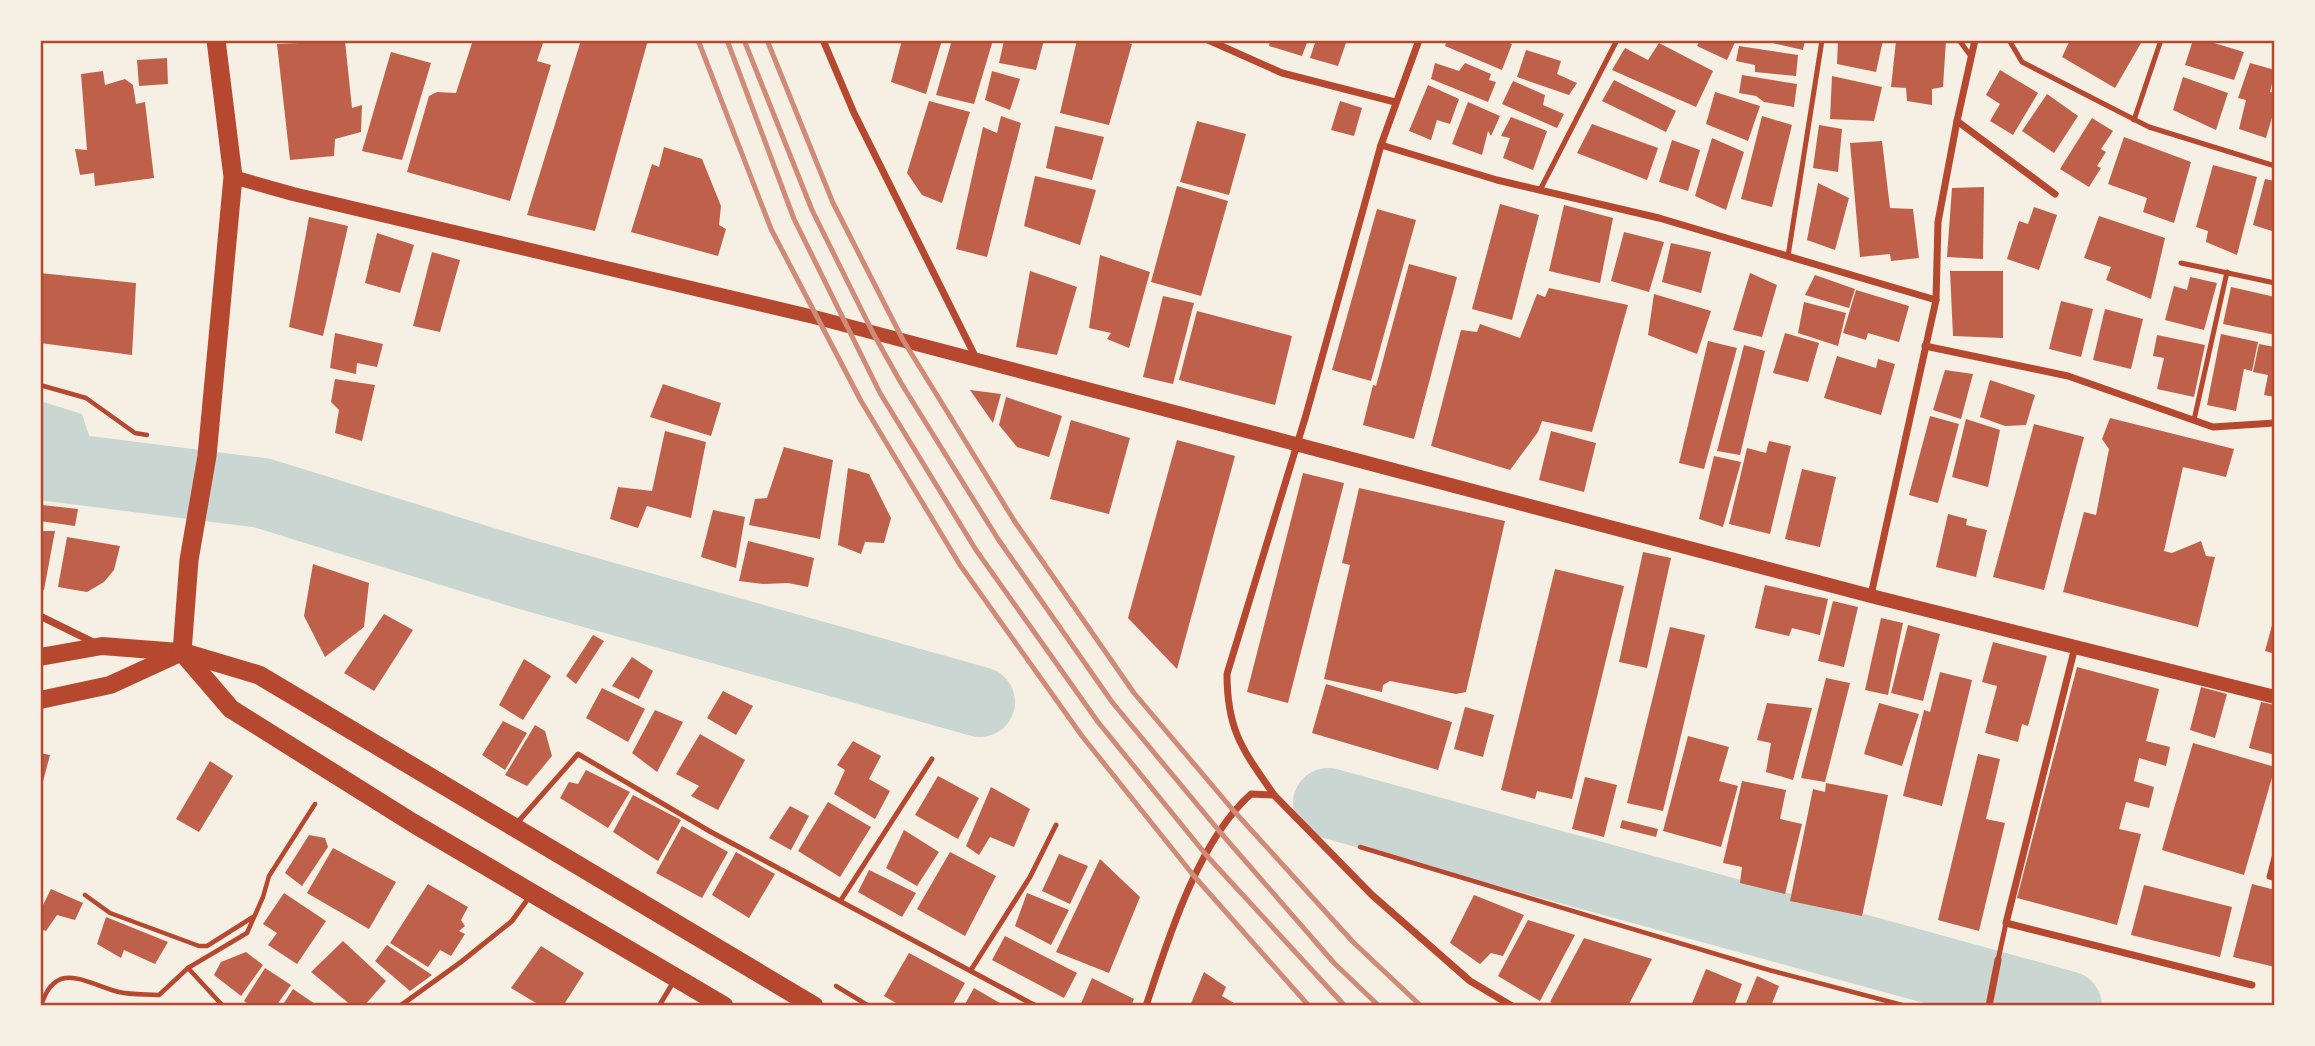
<svg xmlns="http://www.w3.org/2000/svg" width="2315" height="1046" font-family="Signika,sans-serif">
<style>
.water{fill:#c9d6d2}
.lines{fill:none;stroke-linecap:round;stroke-linejoin:round}
.river{stroke:#c9d6d2;stroke-width:70}
.building{fill:#bf614a}
.path{stroke:#b5482f;stroke-width:4.5}
.service{stroke:#b5482f;stroke-width:5}
.minor{stroke:#b5482f;stroke-width:7}
.secondary{stroke:#b5482f;stroke-width:14}
.primary{stroke:#b5482f;stroke-width:18}
.trunk{stroke:#b5482f;stroke-width:19}
.rail{stroke:#cf8b77;stroke-width:5}
.neatline{fill:none;stroke:#b5482f;stroke-width:2.5}
</style>
<rect width="100%" height="100%" fill="#f6efe4"/>
<polygon class="water" points="40,401 82,414 93,447 134,451 128,503 40,498"/>
<g class="lines">
<g class="river">
<polyline points="40,465 262,493 521,573 980,702"/>
<polyline points="1328,803 2067,1006"/>
</g>
</g>
<g class="building">
<polygon points="473,40 544,40 537,61 551,65 510,201 407,172 429,96 437,92 456,93"/>
<polygon points="581,40 648,40 595,231 527,215"/>
<polygon points="902,40 942,40 926,94 891,82"/>
<polygon points="952,40 993,40 974,104 936,95"/>
<polygon points="1013,40 1044,40 1036,70 999,63 1004,41 1012,42"/>
<polygon points="1077,40 1120,40 1132,44 1109,125 1060,113"/>
<polygon points="1270,40 1308,40 1302,56 1269,46"/>
<polygon points="1316,40 1347,40 1338,66 1310,58"/>
<polygon points="1447,40 1502,40 1512,44 1502,70 1445,46"/>
<polygon points="1700,40 1736,40 1727,60 1697,46"/>
<polygon points="1760,40 1805,40 1803,50"/>
<polygon points="1838,40 1883,40 1876,72 1837,64"/>
<polygon points="1932,40 1946,40 1943,87 1932,89 1932,105 1907,101 1906,88 1891,87 1896,41 1932,42"/>
<polygon points="2070,40 2135,40 2141,43 2115,88 2062,57"/>
<polygon points="2193,40 2204,40 2244,52 2234,80 2185,65"/>
<polygon points="345,41 352,108 362,105 361,132 335,139 334,156 290,160 277,44"/>
<polygon points="1659,43 1713,71 1696,107 1612,70 1625,48 1648,60"/>
<polygon points="1739,46 1798,55 1796,76 1755,72 1755,65 1736,61"/>
<polygon points="1526,50 1561,61 1557,74 1577,83 1569,95 1517,77"/>
<polygon points="391,52 431,63 402,160 362,151"/>
<polygon points="167,58 168,84 139,86 137,60"/>
<polygon points="1435,63 1459,71 1465,63 1491,74 1489,80 1496,82 1488,102 1431,79"/>
<polygon points="2250,63 2275,70 2270,92 2275,93 2275,107 2266,138 2239,129 2246,100 2238,98"/>
<polygon points="2000,70 2038,93 2013,135 1990,121 2000,104 1986,95"/>
<polygon points="103,71 105,85 125,79 133,85 136,104 145,102 154,178 95,186 94,173 80,175 75,149 87,150 81,74"/>
<polygon points="992,71 1020,79 1010,110 985,100"/>
<polygon points="1742,75 1797,84 1794,107 1764,102 1756,96 1739,93"/>
<polygon points="1832,76 1882,87 1874,121 1830,119"/>
<polygon points="2183,77 2228,93 2216,130 2173,110"/>
<polygon points="1614,80 1676,111 1666,132 1602,101"/>
<polygon points="1513,81 1545,95 1543,105 1564,114 1557,128 1502,104"/>
<polygon points="1428,85 1459,99 1450,124 1437,120 1431,140 1409,131"/>
<polygon points="1715,92 1760,106 1748,141 1706,124"/>
<polygon points="2047,94 2078,116 2054,153 2022,131"/>
<polygon points="929,101 970,112 942,203 922,195 907,173"/>
<polygon points="1340,101 1362,108 1354,136 1331,130"/>
<polygon points="1468,102 1500,116 1491,136 1488,131 1482,155 1452,144"/>
<polygon points="1001,116 1021,123 987,257 956,249 983,127 997,133"/>
<polygon points="1762,116 1792,125 1772,207 1741,199"/>
<polygon points="1511,117 1547,131 1533,170 1503,158 1510,138 1501,136"/>
<polygon points="2092,118 2113,131 2101,149 2106,152 2097,166 2101,168 2089,187 2060,169"/>
<polygon points="1197,121 1246,134 1229,195 1180,182"/>
<polygon points="1592,124 1658,148 1647,180 1577,153"/>
<polygon points="1819,125 1842,129 1838,172 1813,168"/>
<polygon points="1055,126 1104,137 1092,180 1046,168"/>
<polygon points="2124,137 2191,162 2174,223 2143,212 2147,198 2108,184"/>
<polygon points="1712,138 1744,152 1726,210 1695,196"/>
<polygon points="1672,140 1700,150 1688,191 1659,182"/>
<polygon points="1882,141 1890,208 1913,209 1919,258 1891,261 1890,254 1860,257 1850,143"/>
<polygon points="664,147 702,159 721,206 719,225 726,229 718,256 631,232 652,164 659,167"/>
<polygon points="2213,165 2257,177 2237,255 2206,242 2208,231 2196,227"/>
<polygon points="1035,176 1096,190 1080,245 1024,226"/>
<polygon points="2265,179 2275,181 2275,232 2253,225"/>
<polygon points="1818,183 1849,198 1835,250 1807,240"/>
<polygon points="1177,186 1228,201 1201,296 1151,282"/>
<polygon points="1984,187 1983,259 1947,257 1952,188"/>
<polygon points="1500,204 1539,215 1512,320 1472,309"/>
<polygon points="1564,205 1613,218 1600,283 1549,271"/>
<polygon points="2034,207 2057,215 2039,270 2007,259 2019,221 2028,224"/>
<polygon points="1377,209 1416,220 1371,381 1332,370"/>
<polygon points="2099,216 2165,238 2151,299 2106,280 2111,267 2084,258"/>
<polygon points="309,217 348,226 323,336 289,327"/>
<polygon points="1624,232 1664,242 1649,292 1611,281"/>
<polygon points="377,233 414,245 400,293 365,283"/>
<polygon points="1671,243 1711,252 1701,293 1662,282"/>
<polygon points="432,252 460,260 440,332 413,326"/>
<polygon points="1100,255 1150,272 1129,348 1107,339 1111,333 1089,328"/>
<polygon points="1409,264 1457,277 1414,439 1363,425 1373,385 1376,386"/>
<polygon points="1030,271 1077,287 1057,355 1016,347"/>
<polygon points="1950,271 2003,271 2003,338 1953,336"/>
<polygon points="40,273 136,283 132,355 40,343"/>
<polygon points="1750,273 1777,285 1762,337 1733,330"/>
<polygon points="1815,275 1855,289 1849,308 1805,295"/>
<polygon points="2190,277 2217,283 2204,330 2165,320 2174,286 2187,290"/>
<polygon points="2231,287 2275,297 2275,335 2223,324"/>
<polygon points="1549,288 1628,305 1592,432 1542,421 1538,432 1510,470 1431,446 1461,330 1477,332 1480,324 1520,338 1537,294 1545,297"/>
<polygon points="1856,290 1909,306 1899,342 1868,333 1866,340 1843,333"/>
<polygon points="1654,294 1711,311 1697,354 1648,335"/>
<polygon points="1163,296 1194,303 1173,384 1143,377"/>
<polygon points="2061,301 2093,309 2081,357 2049,349"/>
<polygon points="1804,302 1846,313 1838,346 1798,333"/>
<polygon points="2105,309 2143,319 2131,369 2093,360"/>
<polygon points="1197,311 1292,336 1275,405 1179,380"/>
<polygon points="335,333 383,344 377,367 357,363 356,374 330,368"/>
<polygon points="1785,333 1819,343 1808,382 1773,373"/>
<polygon points="2221,334 2258,342 2252,371 2244,369 2236,411 2207,405"/>
<polygon points="2157,335 2205,345 2194,397 2157,389 2164,358 2153,356"/>
<polygon points="1708,341 1737,348 1704,469 1679,463"/>
<polygon points="2259,344 2275,347 2275,397 2264,395 2268,375 2253,372"/>
<polygon points="1744,345 1765,351 1740,455 1717,451"/>
<polygon points="1837,356 1876,368 1878,359 1895,364 1881,415 1824,398"/>
<polygon points="1945,370 1973,374 1961,419 1933,410"/>
<polygon points="335,379 375,385 362,441 335,433 339,410 331,402"/>
<polygon points="1990,380 2035,395 2026,425 2005,426 1980,417"/>
<polygon points="663,384 721,403 711,436 650,417"/>
<polygon points="970,390 1001,394 993,423"/>
<polygon points="1006,397 1062,416 1049,457 1017,447 999,425"/>
<polygon points="1930,416 1959,424 1938,503 1909,495"/>
<polygon points="2110,418 2234,449 2226,477 2183,467 2164,551 2172,553 2201,541 2206,556 2215,557 2198,627 2063,592 2084,512 2096,515 2109,449 2102,439"/>
<polygon points="1966,419 2000,430 1988,487 1952,477"/>
<polygon points="1071,420 1130,438 1109,514 1050,499"/>
<polygon points="2034,424 2084,437 2044,590 1993,577"/>
<polygon points="665,431 706,442 691,518 647,506 638,528 610,519 618,487 652,491"/>
<polygon points="1551,431 1596,443 1584,492 1539,480"/>
<polygon points="1177,440 1235,456 1177,669 1128,618"/>
<polygon points="1769,441 1791,446 1770,534 1729,524 1747,448 1766,453"/>
<polygon points="784,447 833,460 820,539 749,525 755,499 767,498"/>
<polygon points="1714,456 1741,462 1723,527 1699,519"/>
<polygon points="848,468 869,474 891,518 884,543 865,542 861,554 838,545"/>
<polygon points="1802,469 1836,477 1820,547 1785,539"/>
<polygon points="1303,473 1344,483 1288,703 1247,692"/>
<polygon points="1359,488 1505,521 1466,692 1456,694 1390,681 1383,685 1382,692 1324,679 1350,565 1342,563"/>
<polygon points="42,505 78,509 75,526 40,521"/>
<polygon points="713,510 745,517 736,568 701,557"/>
<polygon points="1948,514 1967,519 1966,525 1987,530 1976,577 1936,567"/>
<polygon points="40,531 55,531 44,590 40,589"/>
<polygon points="67,537 120,546 114,570 104,582 87,592 58,587"/>
<polygon points="748,541 814,558 808,587 788,583 763,584 739,581"/>
<polygon points="1643,552 1671,558 1647,668 1619,662"/>
<polygon points="313,564 369,583 364,627 325,657 304,616"/>
<polygon points="1555,569 1624,586 1572,799 1537,791 1535,799 1501,790"/>
<polygon points="1765,585 1828,599 1820,635 1792,628 1789,636 1755,628"/>
<polygon points="1833,601 1858,607 1844,667 1818,661"/>
<polygon points="384,614 413,630 374,691 344,673"/>
<polygon points="1881,618 1903,623 1888,695 1865,690"/>
<polygon points="2274,618 2275,619 2275,654 2265,651"/>
<polygon points="1908,625 1940,634 1923,701 1891,693"/>
<polygon points="1670,627 1705,635 1663,811 1627,803"/>
<polygon points="593,635 604,641 576,684 566,676"/>
<polygon points="1993,642 2047,656 2028,726 2022,724 2018,742 1985,733 1997,686 1982,682"/>
<polygon points="632,657 653,671 639,699 612,686"/>
<polygon points="524,659 551,676 523,720 499,705"/>
<polygon points="2077,667 2159,689 2146,741 2170,747 2166,766 2139,758 2134,781 2154,787 2149,808 2126,802 2119,829 2141,834 2117,925 2017,898"/>
<polygon points="1940,672 1972,680 1942,806 1903,796 1924,710 1930,712"/>
<polygon points="1826,678 1850,683 1825,782 1801,778"/>
<polygon points="1326,684 1452,722 1438,770 1312,733"/>
<polygon points="2201,687 2227,694 2215,738 2190,730"/>
<polygon points="602,688 645,709 628,742 586,718"/>
<polygon points="723,691 753,706 736,735 707,718"/>
<polygon points="2261,702 2275,705 2275,755 2249,748"/>
<polygon points="1767,703 1812,708 1793,780 1766,772 1771,743 1757,740"/>
<polygon points="1879,703 1919,714 1902,766 1864,754"/>
<polygon points="1465,707 1494,715 1483,757 1454,749"/>
<polygon points="655,710 683,722 657,772 632,753"/>
<polygon points="503,721 527,733 505,770 482,755"/>
<polygon points="535,725 545,731 552,756 527,786 505,775"/>
<polygon points="700,734 745,760 718,810 691,796 699,786 676,774"/>
<polygon points="1688,736 1729,747 1719,781 1738,786 1721,847 1663,831"/>
<polygon points="853,741 881,756 869,779 890,791 875,819 834,794 845,770 837,765"/>
<polygon points="2193,743 2275,767 2244,875 2162,850"/>
<polygon points="40,753 50,755 41,789 40,789"/>
<polygon points="1978,754 2000,759 1986,819 2005,823 1979,931 1938,920"/>
<polygon points="210,761 233,776 199,832 176,819"/>
<polygon points="586,770 630,792 608,828 560,798 569,782 578,784"/>
<polygon points="938,776 979,798 958,839 915,815"/>
<polygon points="1585,777 1617,785 1604,837 1572,829"/>
<polygon points="1742,781 1786,790 1780,819 1802,824 1785,894 1740,883 1742,867 1723,863"/>
<polygon points="1826,783 1888,795 1862,916 1790,901 1813,789 1825,792"/>
<polygon points="991,787 1030,809 1014,847 990,837 979,855 966,846"/>
<polygon points="633,795 681,820 658,861 613,832"/>
<polygon points="828,802 871,827 840,877 798,851"/>
<polygon points="790,806 809,816 791,850 769,838"/>
<polygon points="1622,820 1658,829 1656,837 1620,828"/>
<polygon points="682,826 728,852 702,898 656,873"/>
<polygon points="904,830 939,852 917,886 886,868"/>
<polygon points="309,835 325,838 328,847 302,886 285,873"/>
<polygon points="333,848 396,882 369,929 307,893"/>
<polygon points="736,852 775,874 749,918 712,895"/>
<polygon points="950,852 996,876 965,936 917,909"/>
<polygon points="1059,854 1088,866 1070,904 1042,891"/>
<polygon points="1100,859 1140,897 1109,973 1056,952"/>
<polygon points="869,870 916,893 902,917 858,892"/>
<polygon points="428,884 468,907 461,920 465,926 459,931 465,934 451,956 440,950 428,967 390,943"/>
<polygon points="2252,884 2275,890 2275,967 2233,957"/>
<polygon points="2144,885 2232,907 2220,957 2131,935"/>
<polygon points="51,889 83,903 75,920 57,915 46,931 40,929 40,911"/>
<polygon points="284,893 326,921 297,964 268,945 277,933 263,924"/>
<polygon points="1027,893 1069,910 1051,945 1015,926"/>
<polygon points="1474,895 1524,915 1503,956 1491,953 1480,964 1450,943"/>
<polygon points="106,917 168,942 155,964 124,950 121,958 97,944"/>
<polygon points="1528,920 1575,935 1540,1001 1498,976"/>
<polygon points="1005,936 1077,973 1064,998 992,960"/>
<polygon points="1584,938 1652,959 1628,1006 1559,1006 1550,1002"/>
<polygon points="343,941 386,981 364,1006 352,1006 311,972"/>
<polygon points="387,945 432,975 410,991 375,961"/>
<polygon points="541,946 584,973 563,1006 541,1006 511,988"/>
<polygon points="246,952 263,965 241,996 214,975 221,962"/>
<polygon points="909,953 965,983 952,1006 901,1006 884,996"/>
<polygon points="265,968 291,985 276,1006 251,1006 244,1001"/>
<polygon points="1706,969 1742,984 1734,1006 1691,1006"/>
<polygon points="1204,972 1226,987 1222,996 1239,1006 1190,1006"/>
<polygon points="1757,976 1779,986 1771,1006 1745,1006"/>
<polygon points="1092,978 1134,999 1131,1006 1080,1006"/>
<polygon points="974,988 1005,1006 964,1006"/>
<polygon points="293,989 318,1006 282,1006"/>
</g>
<g class="lines">
<g class="path">
<polyline points="40,385 86,398 135,433 147,435"/>
<polyline points="1360,847 1769,970 1906,1006"/>
<polyline points="85,895 110,913 199,946 207,946 253,917"/>
<polyline points="188,968 223,1006"/>
<polyline points="836,986 869,1006"/>
<path d="M41 1006C56 957 88 985 119 992 132 995 146 994 159 995L188 968 247 933 263 897 269 876 315 804"/>
</g>
<g class="service">
<polyline points="1959,40 1970,55"/>
<polyline points="2009,40 2022,62 2149,127 2275,166"/>
<polyline points="2134,120 2161,40"/>
<polyline points="1540,190 1617,40"/>
<polyline points="1788,256 1822,40"/>
<polyline points="2181,263 2275,283"/>
<polyline points="2194,420 2227,272"/>
<polyline points="517,823 578,754 711,832 1036,1006"/>
<polyline points="2275,854 2269,877 2275,879"/>
<polyline points="841,900 932,759"/>
<polyline points="1998,960 2006,923"/>
<polyline points="971,970 1030,877 1056,825"/>
<polyline points="400,1006 461,962 512,921 530,896"/>
<polyline points="659,1006 674,981"/>
</g>
<g class="minor">
<polyline points="823,40 854,113 977,360"/>
<polyline points="1208,40 1282,73 1395,102"/>
<polyline points="1957,121 2055,194"/>
<polyline points="1381,145 1497,180 1659,218 1936,300"/>
<polyline points="1925,346 2068,376 2213,427 2275,423"/>
<polyline points="1871,595 1936,300 1938,222 1957,121 1975,40"/>
<polyline points="40,616 95,643"/>
<polyline points="2075,647 2006,923 2252,985"/>
<path d="M1274 795C1243 750 1227 731 1227 674L1306 415 1381 145 1419 40"/>
<path d="M1146 1006C1168 939 1198 841 1251 794L1274 795 1372 895 1470 981 1512 1006"/>
<polyline points="1989,1006 1998,960"/>
</g>
<polyline class="secondary" points="233,177 293,194 818,318 1871,596 2275,697"/>
<g class="primary">
<polyline points="40,657 102,646 179,652"/>
<polyline points="40,700 110,685 182,652"/>
</g>
<g class="trunk">
<polyline points="216,40 233,177 207,456 189,560 182,652 231,709 413,823 724,1006"/>
<polyline points="182,652 259,675 814,1006"/>
</g>
<g class="rail">
<polyline points="698,40 771,229 861,401 960,565 1082,736 1194,876 1309,1006"/>
<polyline points="727,40 794,219 880,393 976,550 1098,722 1207,856 1345,1006"/>
<polyline points="744,40 812,210 873,333 901,383 998,539 1112,702 1220,832 1334,963 1379,1006"/>
<polyline points="767,40 833,203 903,340 1015,522 1134,693 1233,810 1353,942 1421,1006"/>
</g>
</g>
<rect width="2315" height="1046" fill="none" stroke="#f6efe4" stroke-width="84"/>
<rect x="42" y="42" width="2231" height="962" class="neatline"/>
</svg>
